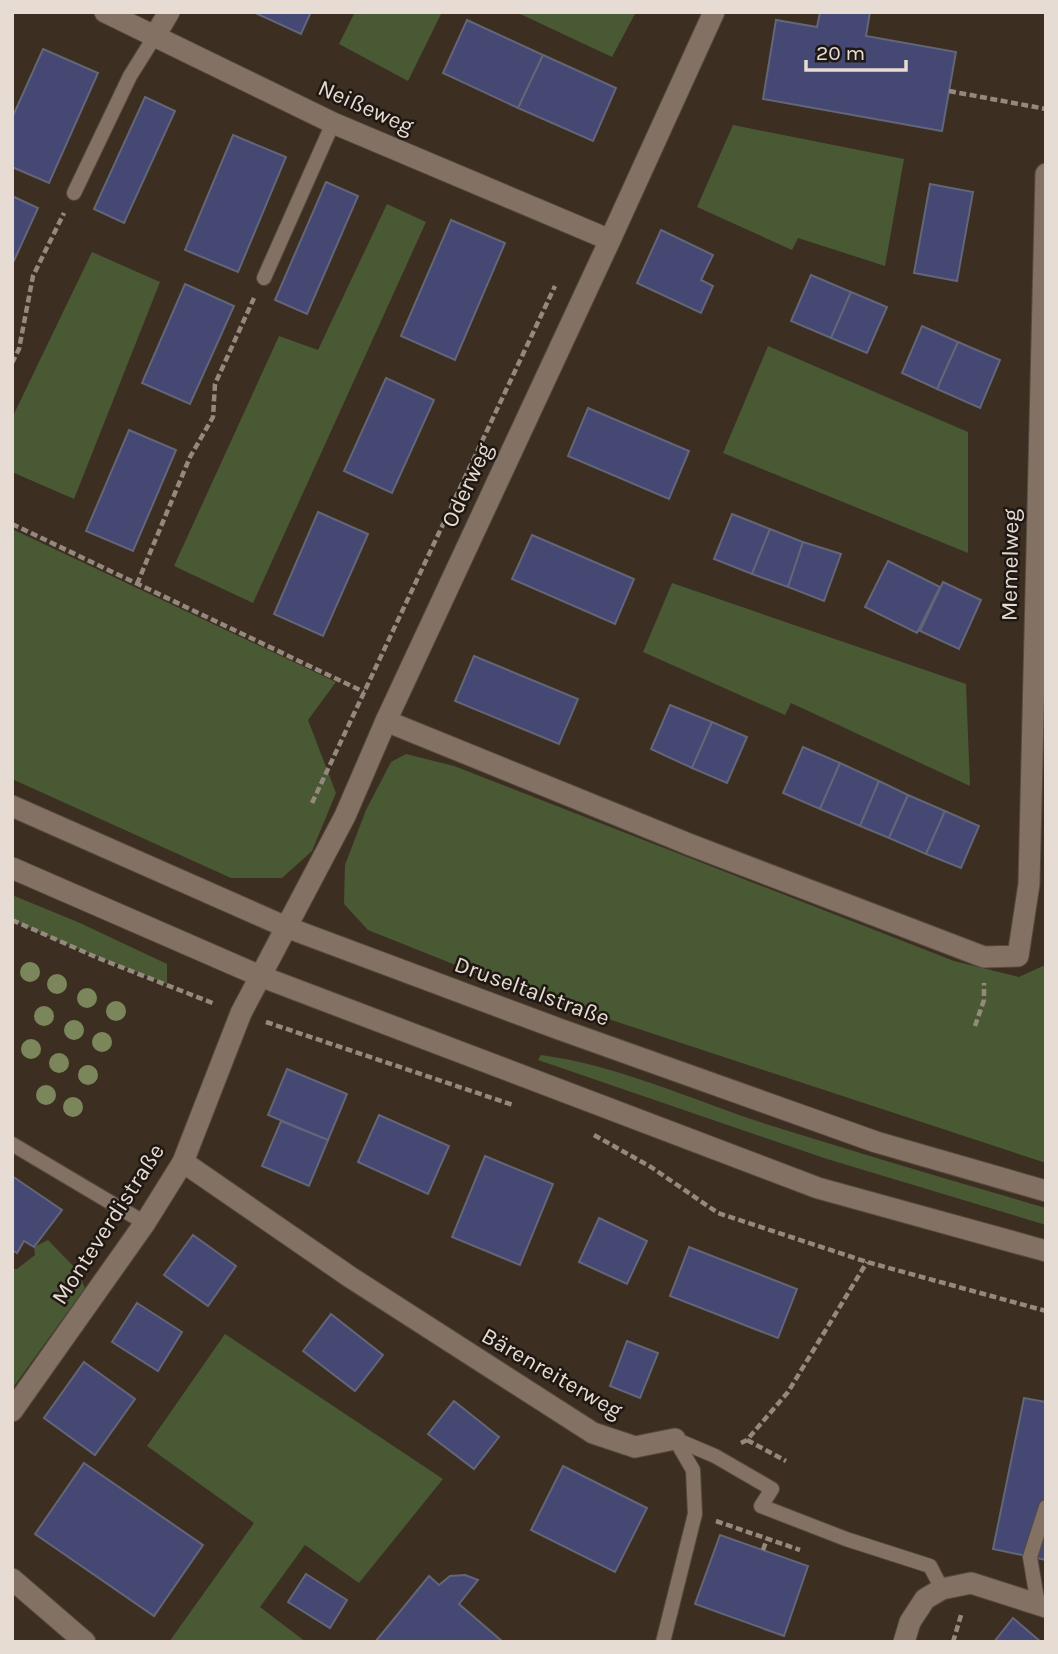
<svg xmlns="http://www.w3.org/2000/svg" width="1058" height="1654" font-family="Karla,sans-serif">
<style>
.green{fill:#485934}
.building{fill:#454872;stroke:#636578;stroke-width:2}
.lines{fill:none;stroke-linecap:round;stroke-linejoin:round}
.service-casing{stroke:#56493f;stroke-width:16}
.minor-casing{stroke:#56493f;stroke-width:23}
.secondary-casing{stroke:#56493f;stroke-width:23}
.path{stroke:#95897f;stroke-width:4.5;stroke-dasharray:7 3.5;stroke-linecap:butt}
.service{stroke:#837263;stroke-width:14}
.minor{stroke:#837263;stroke-width:21}
.secondary{stroke:#837263;stroke-width:21}
.tree{fill:#7b875b}
.labels{text-anchor:middle;dominant-baseline:central;stroke-width:5;stroke-linejoin:round;paint-order:stroke}
.street-label{font-size:23px;fill:#e6dcd4;stroke:#1f1812}
</style>
<rect width="100%" height="100%" fill="#3d2e22"/>
<g class="green">
<polygon points="355,12 442,12 408,81 339,44"/>
<polygon points="516,12 636,12 612,57"/>
<polygon points="733,125 904,159 885,266 798,238 792,250 697,207"/>
<polygon points="387,204 426,222 253,603 174,566 279,336 318,350"/>
<polygon points="92,252 160,282 74,499 12,472 12,418"/>
<polygon points="768,346 968,432 968,553 723,453"/>
<polygon points="12,529 336,682 308,720 336,793 312,851 282,878 231,878 12,779"/>
<polygon points="672,583 966,684 970,786 791,703 785,715 643,652"/>
<polygon points="406,754 454,766 954,961 1019,977 1043,966 1046,967 1046,1163 508,986 368,930 344,904 345,865 366,810 391,762"/>
<polygon points="12,895 80,923 167,964 167,984 73,947 12,920"/>
<path d="M541 1055C616 1065 688 1098 760 1122 855 1152 950 1180 1046 1208V1225L827 1159 538 1060Z"/>
<polygon points="48,1240 77,1270 85,1288 12,1389 12,1269 17,1269 35,1255 34,1247"/>
<polygon points="225,1334 443,1479 359,1583 305,1545 260,1607 306,1642 169,1642 254,1523 147,1446"/>
</g>
<g class="building">
<polygon points="253,12 311,12 301,34"/>
<polygon points="820,12 870,12 866,36 956,52 942,131 763,99 776,20 817,27"/>
<polygon points="467,20 543,55 518,108 443,73"/>
<polygon points="43,49 98,73 49,183 12,167 12,118"/>
<polygon points="543,55 616,88 593,141 518,108"/>
<polygon points="145,97 175,111 124,223 94,209"/>
<polygon points="233,135 286,157 238,272 185,250"/>
<polygon points="326,182 358,196 307,314 275,300"/>
<polygon points="930,184 973,192 957,281 914,273"/>
<polygon points="12,196 38,208 12,265"/>
<polygon points="451,220 505,243 455,360 401,336"/>
<polygon points="661,230 713,255 701,280 713,286 701,313 637,283"/>
<polygon points="811,275 851,292 831,338 791,321"/>
<polygon points="185,284 234,306 190,404 142,383"/>
<polygon points="851,292 887,307 867,353 831,338"/>
<polygon points="922,326 958,342 937,389 902,373"/>
<polygon points="958,342 1000,360 980,408 937,389"/>
<polygon points="386,378 434,400 392,493 344,471"/>
<polygon points="588,408 689,451 669,499 568,456"/>
<polygon points="129,430 176,450 133,551 86,531"/>
<polygon points="318,512 368,534 323,636 274,614"/>
<polygon points="732,514 770,529 752,574 714,559"/>
<polygon points="770,529 803,542 788,587 752,574"/>
<polygon points="532,535 634,579 615,624 512,579"/>
<polygon points="803,542 841,554 824,601 788,587"/>
<polygon points="888,561 940,587 917,633 865,607"/>
<polygon points="943,582 981,600 959,649 920,631"/>
<polygon points="474,656 578,699 559,744 455,701"/>
<polygon points="670,705 712,722 692,768 651,749"/>
<polygon points="712,722 747,737 727,783 692,768"/>
<polygon points="803,747 840,763 820,809 783,793"/>
<polygon points="840,763 879,781 860,826 820,809"/>
<polygon points="879,781 908,795 889,838 860,826"/>
<polygon points="908,795 945,811 926,854 889,838"/>
<polygon points="945,811 979,826 961,868 926,854"/>
<polygon points="287,1069 347,1094 328,1140 268,1115"/>
<polygon points="379,1115 449,1146 428,1194 358,1162"/>
<polygon points="281,1121 328,1140 309,1186 262,1166"/>
<polygon points="485,1156 553,1184 520,1265 452,1237"/>
<polygon points="12,1176 62,1210 34,1247 24,1241 17,1253 12,1250"/>
<polygon points="599,1218 647,1241 627,1284 579,1262"/>
<polygon points="193,1235 236,1266 208,1306 164,1275"/>
<polygon points="689,1247 797,1289 778,1338 670,1296"/>
<polygon points="137,1303 182,1332 158,1371 112,1342"/>
<polygon points="331,1314 383,1355 355,1391 303,1351"/>
<polygon points="627,1341 658,1353 640,1398 610,1386"/>
<polygon points="84,1362 135,1399 95,1455 44,1418"/>
<polygon points="1024,1398 1046,1402 1046,1560 993,1549"/>
<polygon points="454,1401 499,1437 474,1469 428,1434"/>
<polygon points="84,1463 203,1545 154,1616 35,1534"/>
<polygon points="563,1466 647,1508 615,1572 531,1530"/>
<polygon points="720,1535 808,1566 784,1636 695,1604"/>
<polygon points="306,1574 347,1600 330,1628 288,1602"/>
<polygon points="465,1575 478,1580 459,1604 503,1642 375,1642 429,1576 439,1585 450,1576"/>
<polygon points="1013,1618 1041,1642 994,1642"/>
</g>
<g class="lines">
<defs>
<g id="service">
<polyline points="74,193 130,76 155,36"/>
<polyline points="264,278 333,123"/>
<polyline points="12,1144 145,1223"/>
<polyline points="675,1439 715,1456 772,1489 761,1506 846,1539 930,1566 942,1589"/>
<polyline points="1038,1605 1030,1557 1046,1507"/>
<polyline points="663,1642 695,1514 693,1470 675,1439"/>
</g>
<g id="minor">
<polyline points="105,12 333,123 610,240"/>
<polyline points="155,36 169,12"/>
<polyline points="386,721 691,845 984,957 1018,956 1029,884 1046,174"/>
<polyline points="183,1162 350,1277 593,1433 635,1447 675,1439"/>
<polyline points="12,1411 145,1223 183,1162 241,1013 345,816 386,721 610,240 714,12"/>
<polyline points="12,1579 85,1642"/>
<polyline points="904,1642 910,1622 925,1599 942,1589 971,1583 1046,1607"/>
</g>
<g id="secondary">
<polyline points="12,806 286,927 559,1029 876,1142 1046,1191"/>
<polyline points="12,868 260,976 818,1188 1046,1251"/>
</g>
</defs>
<use href="#service" class="service-casing"/>
<use href="#minor" class="minor-casing"/>
<use href="#secondary" class="secondary-casing"/>
<g class="path">
<polyline points="949,91 1046,109"/>
<polyline points="12,363 19,349 33,276 64,213"/>
<polyline points="12,524 364,692"/>
<polyline points="137,584 190,457 213,417 215,384 254,298"/>
<polyline points="312,803 555,286"/>
<polyline points="12,920 98,958 215,1004"/>
<polyline points="266,1022 513,1105"/>
<polyline points="975,1026 984,1000 984,983"/>
<polyline points="594,1135 651,1167 718,1213 867,1262 1046,1311"/>
<polyline points="747,1440 786,1461"/>
<polyline points="741,1443 747,1440 788,1392 867,1262"/>
<polyline points="716,1521 800,1550"/>
<polyline points="763,1550 767,1539"/>
<polyline points="953,1642 962,1612"/>
</g>
<use href="#service" class="service"/>
<use href="#minor" class="minor"/>
<use href="#secondary" class="secondary"/>
</g>
<g class="tree">
<circle cx="30" cy="972" r="10"/>
<circle cx="57" cy="984" r="10"/>
<circle cx="87" cy="998" r="10"/>
<circle cx="116" cy="1011" r="10"/>
<circle cx="44" cy="1016" r="10"/>
<circle cx="74" cy="1030" r="10"/>
<circle cx="102" cy="1042" r="10"/>
<circle cx="31" cy="1049" r="10"/>
<circle cx="59" cy="1063" r="10"/>
<circle cx="88" cy="1075" r="10"/>
<circle cx="46" cy="1095" r="10"/>
<circle cx="73" cy="1107" r="10"/>
</g>
<g class="labels">
<g class="street-label">
<text transform="translate(366 107) rotate(24)">Neißeweg</text>
<text transform="translate(467 485) rotate(-65)">Oderweg</text>
<text transform="translate(1010 565) rotate(-89)">Memelweg</text>
<text transform="translate(532 991) rotate(20)">Druseltalstraße</text>
<text transform="translate(108 1224) rotate(-57)">Monteverdistraße</text>
<text transform="translate(552 1373) rotate(30)">Bärenreiterweg</text>
</g>
</g>
<rect width="1058" height="1654" fill="none" stroke="#e6dcd4" stroke-width="28"/>
<path d="M806 60v10h100v-10" fill="none" stroke="#e6dcd4" stroke-width="3.5"/>
<text x="816" y="60" font-size="21" fill="#e6dcd4" stroke="#1f1812" stroke-width="5" paint-order="stroke">20 m</text>
</svg>
